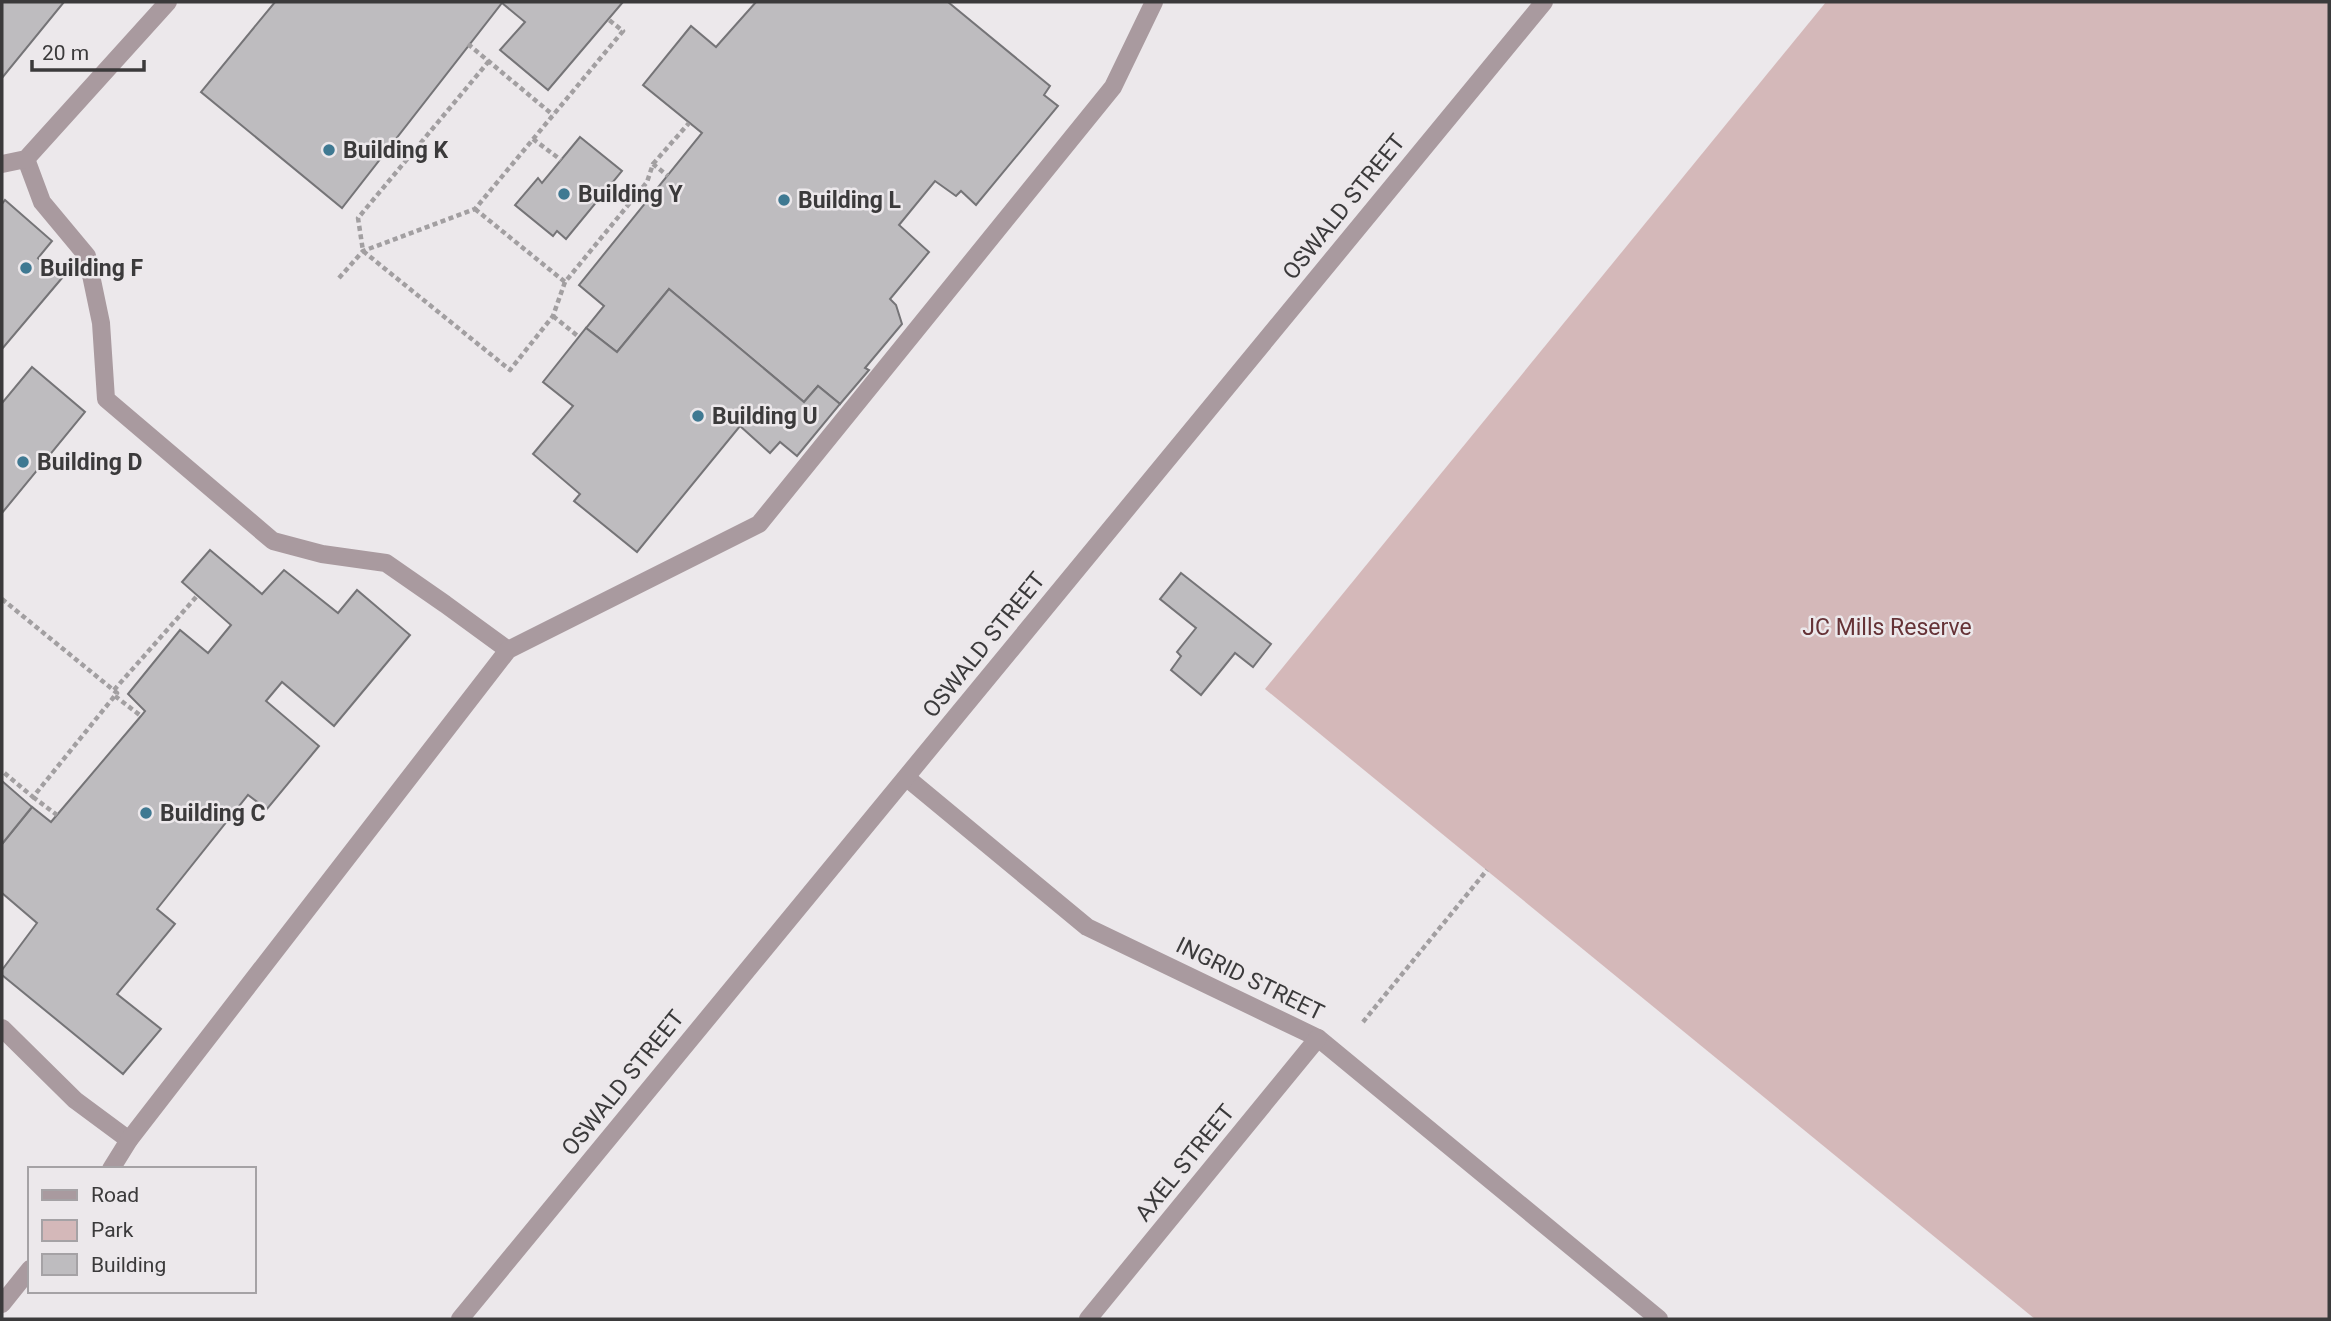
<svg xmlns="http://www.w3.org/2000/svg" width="2331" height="1321" font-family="Roboto,sans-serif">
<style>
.green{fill:#d4b8b9}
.building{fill:#bebcbf;stroke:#757477;stroke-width:2}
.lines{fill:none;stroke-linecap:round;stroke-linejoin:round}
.path{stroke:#a29fa1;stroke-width:4.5;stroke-dasharray:5 3.5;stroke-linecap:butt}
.lane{stroke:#a99a9f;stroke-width:18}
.street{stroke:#a99a9f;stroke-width:18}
.poi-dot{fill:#3f7992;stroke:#ece8eb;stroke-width:2.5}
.labels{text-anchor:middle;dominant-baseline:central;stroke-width:5;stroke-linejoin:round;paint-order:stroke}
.poi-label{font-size:23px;font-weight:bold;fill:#3b3a3b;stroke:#ece8eb;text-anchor:start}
.street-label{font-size:23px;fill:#3b3a3b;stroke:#ece8eb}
.park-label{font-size:23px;fill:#653236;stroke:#ece8eb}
</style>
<rect width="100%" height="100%" fill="#ece8eb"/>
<polygon class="green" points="1826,2 2329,2 2329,1319 2035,1319 1265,689"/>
<g class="building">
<polygon points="2,2 64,2 2,78"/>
<polygon points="275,2 623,2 548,90 500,50 525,22 502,3 342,208 201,92"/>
<polygon points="756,2 948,2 1050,86 1044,95 1058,106 976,205 961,191 956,196 935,181 899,225 929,252 890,299 896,305 902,324 865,368 869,370 840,404 818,386 804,402 669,289 617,352 586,328 604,306 579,285 702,133 643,85 691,26 716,47"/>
<polygon points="580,137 622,171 566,239 557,231 553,236 515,205 538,178 542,183"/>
<polygon points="5,200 52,241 38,258 62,278 2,349 2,204"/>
<polygon points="669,289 804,402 818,386 840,404 797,456 780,442 770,453 740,426 637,552 574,501 580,494 533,454 573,406 543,382 586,328 617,352"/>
<polygon points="32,367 85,412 2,513 2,403"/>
<polygon points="210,550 262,594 284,570 338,613 357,590 410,635 334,726 282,682 266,701 319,746 267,809 248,795 157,909 175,924 117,994 161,1029 123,1074 2,975 2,970 37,923 2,893 2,844 32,807 51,822 141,716 145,711 128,694 180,630 208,653 231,625 182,582"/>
<polygon points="1181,573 1271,644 1253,667 1235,653 1201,695 1171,670 1181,656 1177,652 1196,628 1160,599"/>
<polygon points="2,781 32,807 2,844"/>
</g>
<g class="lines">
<g class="path">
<polyline points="468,44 553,115"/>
<polyline points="489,61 358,218 363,251 510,370 553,316 565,282 647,182 653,164 668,176"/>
<polyline points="533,139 561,160"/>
<polyline points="653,164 689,123"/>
<polyline points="475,209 565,282"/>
<polyline points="339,278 363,251 475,209 623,31 609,20"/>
<polyline points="553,316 579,337"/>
<polyline points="2,599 117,693 33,797 2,771"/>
<polyline points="114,690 197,596"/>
<polyline points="115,696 141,716"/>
<polyline points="33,797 57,815"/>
<polyline points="1363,1022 1487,870"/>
</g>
<g class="lane">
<polyline points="26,159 42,202 87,256 101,323 106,399 273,541 322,554 386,563 445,604 508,650"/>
<polyline points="2,164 26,159 168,2"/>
<polyline points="2,1028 75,1100 129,1140"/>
<polyline points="111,1169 129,1140 508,650 759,524 1113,87 1154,2"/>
<polyline points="2,1304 30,1269"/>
</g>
<g class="street">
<polyline points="907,778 1087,927 1318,1038 1659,1319"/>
<polyline points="460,1319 1544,2"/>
<polyline points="1088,1319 1318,1038"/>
</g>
</g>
<g class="poi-dot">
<circle cx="329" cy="150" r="7"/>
<circle cx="564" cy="194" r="7"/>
<circle cx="784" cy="200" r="7"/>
<circle cx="26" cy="268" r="7"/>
<circle cx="698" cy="416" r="7"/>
<circle cx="23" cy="462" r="7"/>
<circle cx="146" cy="813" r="7"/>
</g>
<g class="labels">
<g class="poi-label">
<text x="343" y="150">Building K</text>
<text x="578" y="194">Building Y</text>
<text x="798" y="200">Building L</text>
<text x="40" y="268">Building F</text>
<text x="712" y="416">Building U</text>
<text x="37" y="462">Building D</text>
<text x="160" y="813">Building C</text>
</g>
<g class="street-label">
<text transform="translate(1344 207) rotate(-51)">OSWALD STREET</text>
<text transform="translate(984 645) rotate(-51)">OSWALD STREET</text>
<text transform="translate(1250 979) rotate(26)">INGRID STREET</text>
<text transform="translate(623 1083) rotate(-51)">OSWALD STREET</text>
<text transform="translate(1185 1163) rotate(-51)">AXEL STREET</text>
</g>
<g class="park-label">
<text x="1887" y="627">JC Mills Reserve</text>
</g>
</g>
<rect width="2331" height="1321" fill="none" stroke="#3b3a3b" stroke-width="7"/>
<rect x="28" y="1167" width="228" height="126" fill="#ece8eb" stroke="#a5a2a5" stroke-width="2"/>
<rect x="42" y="1190" width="35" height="10" fill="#a99a9f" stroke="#a5a2a5" stroke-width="2"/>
<text x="91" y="1202" font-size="21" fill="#3b3a3b">Road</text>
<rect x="42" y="1220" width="35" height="21" fill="#d4b8b9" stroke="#a5a2a5" stroke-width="2"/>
<text x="91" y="1237" font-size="21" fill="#3b3a3b">Park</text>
<rect x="42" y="1254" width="35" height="21" fill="#bebcbf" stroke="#a5a2a5" stroke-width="2"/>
<text x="91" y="1272" font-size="21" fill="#3b3a3b">Building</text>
<path d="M32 60v10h112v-10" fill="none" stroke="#3b3a3b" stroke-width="3.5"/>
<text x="42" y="60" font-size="21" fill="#3b3a3b" stroke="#ece8eb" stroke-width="5" paint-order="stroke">20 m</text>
</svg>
